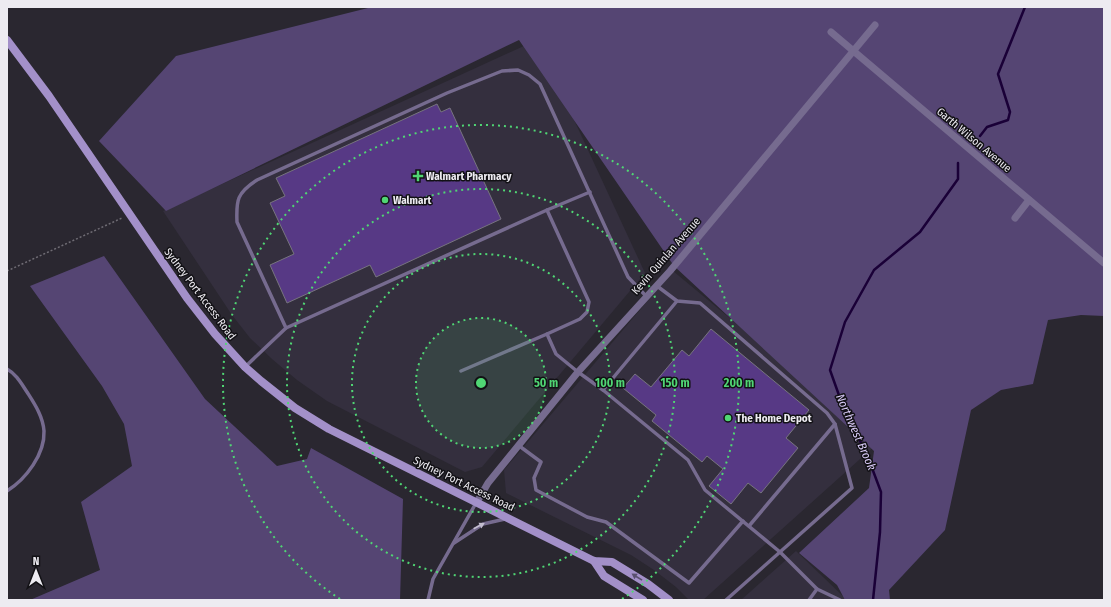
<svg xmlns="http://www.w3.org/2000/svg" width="1111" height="607" font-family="'Fira Sans Condensed',sans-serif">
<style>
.built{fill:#342f3e}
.green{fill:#554573}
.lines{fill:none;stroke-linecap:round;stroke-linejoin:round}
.stream{stroke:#1a0037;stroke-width:2.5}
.building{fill:#573985;stroke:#77747f}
.path{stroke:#6f6c74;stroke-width:1.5;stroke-dasharray:2 2;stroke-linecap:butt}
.lane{stroke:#766b8f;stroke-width:3.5}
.street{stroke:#766b8f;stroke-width:7}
.secondary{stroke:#a390c9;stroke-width:8}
.oneway{fill:#c3becf}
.oneway2{fill:#5a506f}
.ring{fill:none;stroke:#50d674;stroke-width:2;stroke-dasharray:2 4}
.poi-dot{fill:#50d674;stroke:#121115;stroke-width:1.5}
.labels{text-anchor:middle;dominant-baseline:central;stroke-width:3;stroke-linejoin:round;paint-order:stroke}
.street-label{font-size:11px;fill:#edebf1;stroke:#121115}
.poi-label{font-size:11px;font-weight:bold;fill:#edebf1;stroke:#121115;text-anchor:start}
.water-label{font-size:12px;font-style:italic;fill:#d8caf6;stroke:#121115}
.centre{fill:#50d674;stroke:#121115;stroke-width:2}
.ring-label{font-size:12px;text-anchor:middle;font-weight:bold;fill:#50d674;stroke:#121115;stroke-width:3;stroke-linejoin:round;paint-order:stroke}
</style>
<rect width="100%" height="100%" fill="#2a2730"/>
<g class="built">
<polygon points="537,40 645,273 482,467 465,472 327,401 297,380 272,359 250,338 232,315 163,211"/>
<polygon points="673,271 879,442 703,600 689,600 676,587 654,570 631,555 506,493 504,470"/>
<polygon points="796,551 847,600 741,600"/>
</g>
<g class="green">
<polygon points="372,7 1104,7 1104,316 1081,315 1048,320 1033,384 1001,390 971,410 945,530 889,590 890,600 845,600 837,585 799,553 869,488 874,451 674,266 519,40 166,211 99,141 176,56"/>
<polygon points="104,256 205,399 277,466 307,459 311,448 403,499 400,600 30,600 100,570 81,502 132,466 124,424 102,386 30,286"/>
</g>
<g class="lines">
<g class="stream">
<polyline points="980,136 987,127 1008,120 1010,112 998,74 1025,7"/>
<polyline points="873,600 880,532 881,492 866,452 846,415 830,370 845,322 874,270 920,232 958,179 958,163"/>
</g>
</g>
<g class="building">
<polygon points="437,104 441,112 450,108 501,219 376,277 370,265 287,303 270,265 294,254 270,203 285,196 276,178"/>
<polygon points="711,329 809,410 786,438 798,448 761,493 748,483 731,504 709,486 723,469 707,456 702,462 652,421 656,415 623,388 635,374 651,387 682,350 689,356"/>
</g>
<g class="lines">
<polyline class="path" points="7,271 122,218"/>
<g class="lane">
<polyline points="547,210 589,302 587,312 580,319 547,334"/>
<polyline points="657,286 677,301 700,303 827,413 835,424 852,488 726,600"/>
<path d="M286 328 237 222C236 200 237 193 257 180L447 93 502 71 518 70 529 75 540 84 628 277 646 296"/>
<polyline points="245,367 286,328 547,210 590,192"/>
<path d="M7 369C16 374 21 383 27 392 34 403 43 416 44 431 45 454 26 479 7 491"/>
<polyline points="461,371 547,334 556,354 578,372 603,390 688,460 705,490 780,552 817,589 840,600"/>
<polyline points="603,390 677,301"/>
<polyline points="518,445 541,462 534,478 536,490 587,517 606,522 689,583 743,521"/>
<polyline points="749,526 835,424"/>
<polyline points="454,543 483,524 505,519"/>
<polyline points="428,600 433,579 476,503"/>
<polyline points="809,600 817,589"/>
</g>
<g class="street">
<polyline points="831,32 1104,263"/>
<polyline points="1015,218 1029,200"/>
<polyline points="477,502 488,483 578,372 670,271 875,25"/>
</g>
<g class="secondary">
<polyline points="7,40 49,96 187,298 215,334 245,367 261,381 295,408 329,429 594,561 612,562 648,584 669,600"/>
<polyline points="594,561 604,576 643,600"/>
</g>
</g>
<defs><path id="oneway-solid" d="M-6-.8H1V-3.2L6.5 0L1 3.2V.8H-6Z"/></defs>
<use class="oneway" href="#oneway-solid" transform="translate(479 526) rotate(-27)"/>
<use class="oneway2" href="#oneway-solid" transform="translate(637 577) rotate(-148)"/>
<circle cx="481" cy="383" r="65" fill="#50d674" fill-opacity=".12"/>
<g class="ring">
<circle cx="481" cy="383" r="65"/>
<circle cx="481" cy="383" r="129"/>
<circle cx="481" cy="383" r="194"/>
<path d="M340 599A258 258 0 1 1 622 599"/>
</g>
<g class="poi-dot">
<path d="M416 170h4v4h4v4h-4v4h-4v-4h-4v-4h4z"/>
<circle cx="385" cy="200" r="4"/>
<circle cx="728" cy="418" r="4"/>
</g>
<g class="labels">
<g class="street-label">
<text transform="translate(974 140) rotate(40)">Garth Wilson Avenue</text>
<text transform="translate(666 256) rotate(-49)">Kevin Quinlan Avenue</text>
<text transform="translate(200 294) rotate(53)">Sydney Port Access Road</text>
<text transform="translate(464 484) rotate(26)">Sydney Port Access Road</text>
</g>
<g class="poi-label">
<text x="426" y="176">Walmart Pharmacy</text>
<text x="393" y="200">Walmart</text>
<text x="736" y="418">The Home Depot</text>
</g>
<g class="water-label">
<text transform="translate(856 432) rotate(66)">Northwest Brook</text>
</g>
</g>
<circle cx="481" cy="383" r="6" class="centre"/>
<g class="ring-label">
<text x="546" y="387">50 m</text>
<text x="610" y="387">100 m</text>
<text x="675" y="387">150 m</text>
<text x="739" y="387">200 m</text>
</g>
<rect width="1111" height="607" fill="none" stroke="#edebf1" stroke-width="16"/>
<g transform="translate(36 571)" stroke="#121115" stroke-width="3" paint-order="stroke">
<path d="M0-3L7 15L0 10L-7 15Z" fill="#edebf1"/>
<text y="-6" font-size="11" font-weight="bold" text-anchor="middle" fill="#edebf1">N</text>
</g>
</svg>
